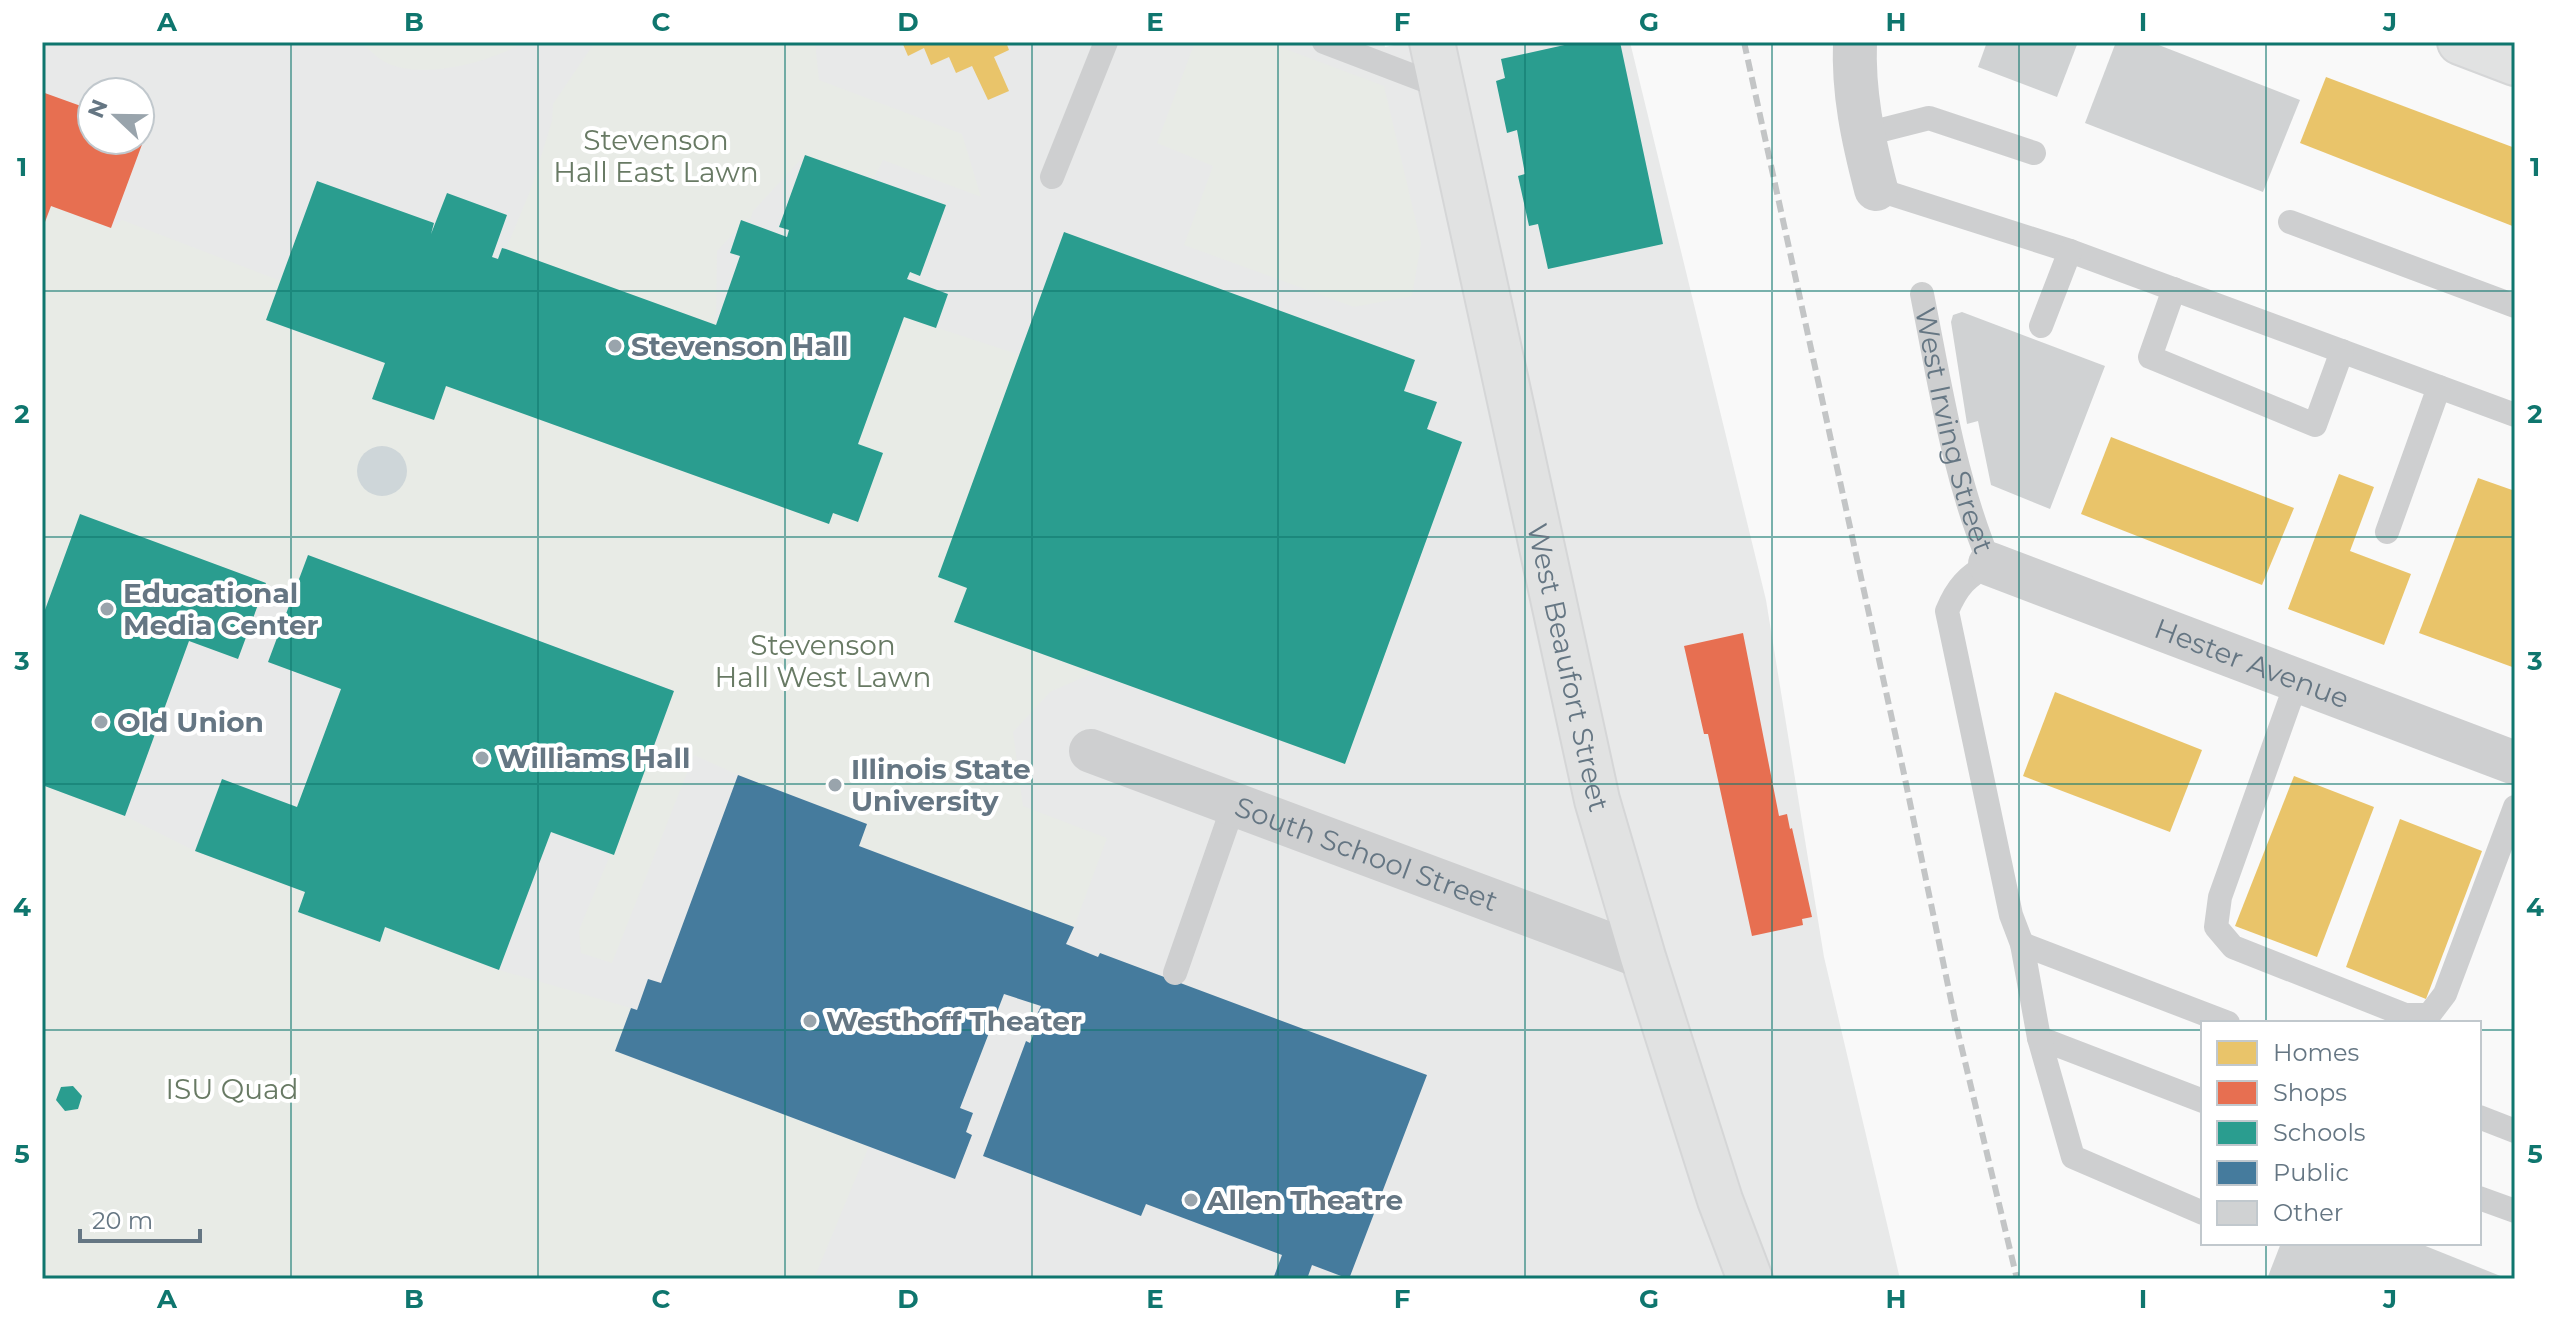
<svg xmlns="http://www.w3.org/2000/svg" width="2557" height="1321" font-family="Montserrat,sans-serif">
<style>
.built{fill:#e8e9e9;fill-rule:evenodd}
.green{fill:#e8ebe6}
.water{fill:#ced6d9}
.homes{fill:#e9c46a}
.shops{fill:#e76f51}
.schools{fill:#2a9d8f}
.public{fill:#457b9d}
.building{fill:#d0d2d3}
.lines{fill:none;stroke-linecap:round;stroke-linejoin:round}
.secondary-casing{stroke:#d5d6d7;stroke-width:48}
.lane{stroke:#cecfd0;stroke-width:24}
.street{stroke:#cecfd0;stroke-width:44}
.secondary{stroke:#e1e2e2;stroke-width:44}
.rail{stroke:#c3c5c6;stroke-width:6;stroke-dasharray:12 6;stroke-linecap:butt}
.grid{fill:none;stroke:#0f766e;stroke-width:2;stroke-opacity:0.55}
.poi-dot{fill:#99a4ac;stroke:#fff;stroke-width:3}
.labels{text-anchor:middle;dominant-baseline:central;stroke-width:8;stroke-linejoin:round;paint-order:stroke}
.park-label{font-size:28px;fill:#687a64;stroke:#fff}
.poi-label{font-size:28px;font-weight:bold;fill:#657683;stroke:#fff;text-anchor:start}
.street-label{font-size:28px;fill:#657683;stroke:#fff}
.neatline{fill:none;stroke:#0f766e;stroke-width:3}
.grid-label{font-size:26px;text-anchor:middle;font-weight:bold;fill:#0f766e}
</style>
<rect width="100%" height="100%" fill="#f9f9f9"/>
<path class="built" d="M42 42H1384L1385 47 1408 42H1630L1766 600 1824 957 1900 1279H42ZM92 92H140V140H92Z"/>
<g class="green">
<path d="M361 42H524C492 62 421 81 385 62 377 58 368 48 361 42Z"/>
<polygon points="595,42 815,42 819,80 962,134 981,197 883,160 874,178 805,155 753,211 750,220 747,219 717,251 716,325 506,249 531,189 552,121 553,104"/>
<polygon points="1195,42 1267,42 1384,86 1421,243 1412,296 1354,307 1184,245 1213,166 1157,143"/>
<polygon points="51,206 111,228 122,220 281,281 267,321 829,524 833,513 858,522 883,453 858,444 904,317 1020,355 967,588 955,622 1093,673 1050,692 1013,732 1023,806 1107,838 1074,927 859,846 866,825 738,775 694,755 612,963 581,953 579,930 658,739 674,690 308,555 293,594 81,515 42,618 42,231"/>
<polygon points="42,785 125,816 195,851 305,892 298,912 379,942 385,927 499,970 631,1008 615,1051 869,1146 814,1279 42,1279"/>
</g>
<circle class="water" cx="382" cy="471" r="25"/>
<g class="homes">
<polygon points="902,42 1006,42 1009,50 994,57 1009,91 988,100 972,66 956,73 949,57 931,65 924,48 908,56"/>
<polygon points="2326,77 2515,148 2515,227 2300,143"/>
<polygon points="2111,437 2294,508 2262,585 2081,514"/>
<polygon points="2339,474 2374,487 2350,551 2411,574 2384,645 2288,609"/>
<polygon points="2478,478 2515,491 2515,668 2419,633"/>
<polygon points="2055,692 2202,750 2170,832 2023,776"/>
<polygon points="2294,776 2374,807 2317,957 2235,926"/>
<polygon points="2400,819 2482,851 2426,999 2346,967"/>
</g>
<g class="shops">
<polygon points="42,92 92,110 92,140 140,140 140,128 147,131 111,228 51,206 42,230"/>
<polygon points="1743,633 1779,816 1787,814 1790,829 1792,828 1812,917 1802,919 1803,925 1752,936 1708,734 1704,734 1684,646"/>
</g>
<g class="schools">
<polygon points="1578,42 1620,42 1663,244 1548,269 1538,224 1529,226 1518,176 1525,174 1517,130 1507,133 1496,81 1505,78 1501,59"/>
<polygon points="805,155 946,205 920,276 910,272 907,279 948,294 936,328 904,317 858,444 883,453 858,522 833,513 829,524 446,386 434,420 372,399 385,363 266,320 317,181 434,223 431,234 447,193 507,215 492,257 498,259 502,248 506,249 716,325 740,256 730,253 741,220 787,237 789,230 779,227"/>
<polygon points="1064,232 1415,360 1404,391 1437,402 1427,429 1462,442 1345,764 954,622 967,588 938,577"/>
<polygon points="80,514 266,583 238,659 189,641 125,816 42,785 42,618"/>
<polygon points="308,555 674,691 614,855 551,832 499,970 385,927 380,942 298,912 305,892 195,851 222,779 297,807 341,689 268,662"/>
<polygon points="73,1086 82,1096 78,1109 65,1111 56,1100 61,1087"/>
</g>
<polygon class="public" points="738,775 867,824 859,846 1074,927 1066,944 1098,957 1100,953 1427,1075 1349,1279 1312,1265 1307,1279 1273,1279 1282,1255 1146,1204 1141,1216 983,1156 1026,1041 1030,1043 1034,1033 1029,1031 1041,1006 1004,994 960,1108 973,1113 966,1132 972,1135 955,1179 615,1051 631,1008 637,1010 648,979 661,983"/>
<g class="building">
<polygon points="1987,42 2078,42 2057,97 1978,67"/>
<polygon points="2116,42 2151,42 2300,100 2263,192 2085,123"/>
<polygon points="1962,312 2105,366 2050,509 1991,485 1978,421 1967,424 1951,322 1953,315"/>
<polygon points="2281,1243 2418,1243 2508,1279 2267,1279"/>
</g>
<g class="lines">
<defs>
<g id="secondary">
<path id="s4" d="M1432 42 1597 800 1643 957 1720 1200 1750 1279"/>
<polyline points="2460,42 2515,63"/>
</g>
</defs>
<use href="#secondary" class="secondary-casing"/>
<g class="lane">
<polyline points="1324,42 1442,87"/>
<polyline points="1862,135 1929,118 2034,153"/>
<polyline points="1052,177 1106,42"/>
<polyline points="1876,189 2070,251 2515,415"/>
<polyline points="2290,222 2515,306"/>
<polyline points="2174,289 2150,357 2315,425 2342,351"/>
<path id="s1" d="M1922 294C1940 385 1954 478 1990 564 1967 576 1957 587 1947 611L2011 915 2022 944 2039 1038 2203 1101"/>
<polyline points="2041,326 2070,251"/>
<polyline points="2387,532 2439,387"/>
<polyline points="2297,681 2220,897 2216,927 2233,947 2405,1015 2429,1015 2445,994 2515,807"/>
<polyline points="2022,944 2228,1023"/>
<polyline points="1175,973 1234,804"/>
<polyline points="2039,1038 2073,1157 2203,1213"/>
<polyline points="2479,1117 2515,1131"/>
<polyline points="2479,1198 2515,1211"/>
</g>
<g class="street">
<path d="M1855 42C1853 93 1863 139 1876 189"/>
<path id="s2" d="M1990 564 2515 763"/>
<path id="s3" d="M1091 751 1643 957"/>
</g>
<use href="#secondary" class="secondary"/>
<polyline class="rail" points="1744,42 1904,774 1956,1024 2017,1279"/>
</g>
<path class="grid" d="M291 42V1279M538 42V1279M785 42V1279M1032 42V1279M1278 42V1279M1525 42V1279M1772 42V1279M2019 42V1279M2266 42V1023M42 291H2515M42 537H2515M42 784H2515M42 1030H2203M2479 1030H2515M2266 1243V1279"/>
<g class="poi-dot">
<circle cx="615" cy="346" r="8"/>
<circle cx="107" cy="609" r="8"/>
<circle cx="101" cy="722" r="8"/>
<circle cx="482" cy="758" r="8"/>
<circle cx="835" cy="785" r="8"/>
<circle cx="810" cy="1021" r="8"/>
<circle cx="1191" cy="1200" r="8"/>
</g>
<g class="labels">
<g class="park-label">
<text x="656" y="140">Stevenson<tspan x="656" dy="32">Hall East Lawn</tspan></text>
<text x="823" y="645">Stevenson<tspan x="823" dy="32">Hall West Lawn</tspan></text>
<text x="232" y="1089">ISU Quad</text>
</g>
<g class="poi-label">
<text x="631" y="346">Stevenson Hall</text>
<text x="123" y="593">Educational<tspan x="123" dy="32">Media Center</tspan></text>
<text x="117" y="722">Old Union</text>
<text x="498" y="758">Williams Hall</text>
<text x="851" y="769">Illinois State<tspan x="851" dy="32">University</tspan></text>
<text x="826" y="1021">Westhoff Theater</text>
<text x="1207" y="1200">Allen Theatre</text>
</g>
<g class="street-label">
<text stroke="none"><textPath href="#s1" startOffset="140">West Irving Street</textPath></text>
<text stroke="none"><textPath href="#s2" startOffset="280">Hester Avenue</textPath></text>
<text stroke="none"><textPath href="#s4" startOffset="640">West Beaufort Street</textPath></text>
<text stroke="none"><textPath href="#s3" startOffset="294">South School Street</textPath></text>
</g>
</g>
<rect width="2557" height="1321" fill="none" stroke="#ffffff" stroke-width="88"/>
<rect x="2201" y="1021" width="280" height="224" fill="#ffffff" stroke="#c1c8cd" stroke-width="2"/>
<rect x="2217" y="1041" width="40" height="24" fill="#e9c46a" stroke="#c1c8cd" stroke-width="2"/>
<text x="2273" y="1061" font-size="24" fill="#657683">Homes</text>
<rect x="2217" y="1081" width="40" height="24" fill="#e76f51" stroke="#c1c8cd" stroke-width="2"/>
<text x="2273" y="1101" font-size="24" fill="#657683">Shops</text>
<rect x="2217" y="1121" width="40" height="24" fill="#2a9d8f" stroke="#c1c8cd" stroke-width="2"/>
<text x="2273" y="1141" font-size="24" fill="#657683">Schools</text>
<rect x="2217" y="1161" width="40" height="24" fill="#457b9d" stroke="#c1c8cd" stroke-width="2"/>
<text x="2273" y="1181" font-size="24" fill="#657683">Public</text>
<rect x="2217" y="1201" width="40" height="24" fill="#d0d2d3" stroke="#c1c8cd" stroke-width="2"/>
<text x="2273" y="1221" font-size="24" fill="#657683">Other</text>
<g transform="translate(116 116) rotate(292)"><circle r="38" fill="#ffffff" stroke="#c1c8cd" stroke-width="2"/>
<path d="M0-6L14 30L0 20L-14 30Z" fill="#99a4ac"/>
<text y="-12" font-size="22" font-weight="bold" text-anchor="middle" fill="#657683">N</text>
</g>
<path d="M80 1229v12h120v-12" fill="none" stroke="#657683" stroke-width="4"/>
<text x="92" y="1229" font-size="24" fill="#657683" stroke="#ffffff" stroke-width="6" paint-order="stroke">20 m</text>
<rect x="44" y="44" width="2469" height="1233" class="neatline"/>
<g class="grid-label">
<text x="167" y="31">A</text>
<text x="414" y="31">B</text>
<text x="661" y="31">C</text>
<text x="908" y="31">D</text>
<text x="1155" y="31">E</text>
<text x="1402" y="31">F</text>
<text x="1649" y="31">G</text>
<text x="1896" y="31">H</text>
<text x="2143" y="31">I</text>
<text x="2390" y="31">J</text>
<text x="22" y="176">1</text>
<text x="2535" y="176">1</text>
<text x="22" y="423">2</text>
<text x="2535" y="423">2</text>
<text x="22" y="670">3</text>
<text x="2535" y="670">3</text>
<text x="22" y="916">4</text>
<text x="2535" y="916">4</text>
<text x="22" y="1163">5</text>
<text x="2535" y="1163">5</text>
<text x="167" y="1308">A</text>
<text x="414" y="1308">B</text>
<text x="661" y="1308">C</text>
<text x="908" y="1308">D</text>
<text x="1155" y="1308">E</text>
<text x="1402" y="1308">F</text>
<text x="1649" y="1308">G</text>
<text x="1896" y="1308">H</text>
<text x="2143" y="1308">I</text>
<text x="2390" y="1308">J</text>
</g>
</svg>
